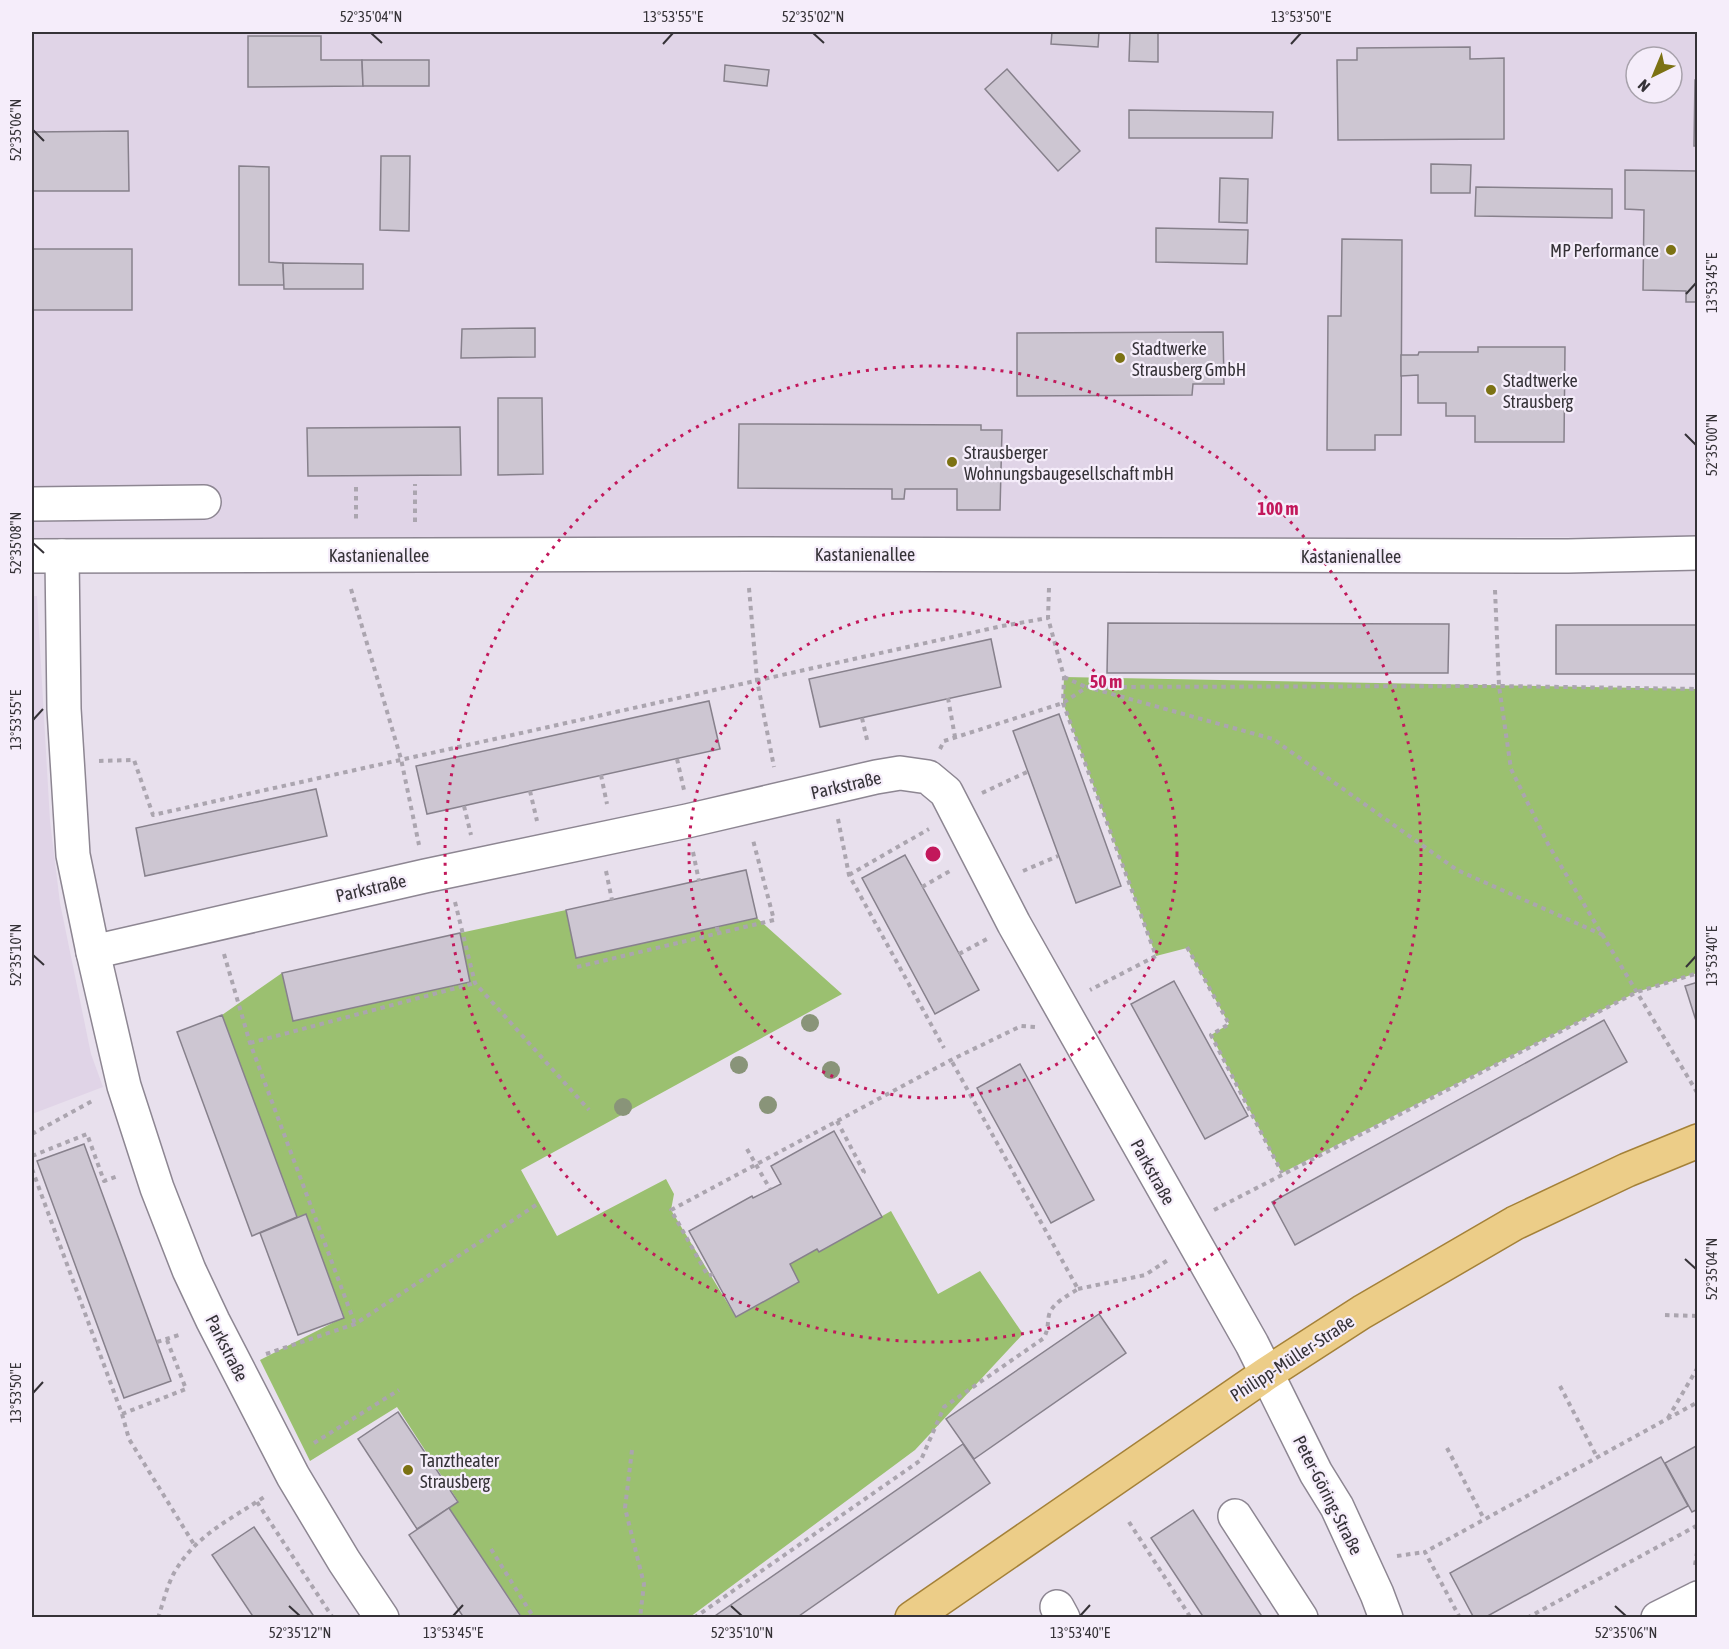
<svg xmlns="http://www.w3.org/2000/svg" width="1729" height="1649" font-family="'Asap Condensed',sans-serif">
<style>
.built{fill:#e0d4e7;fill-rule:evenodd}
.green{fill:#9bc070}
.building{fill:#cdc6d2;stroke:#87818c;stroke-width:1.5}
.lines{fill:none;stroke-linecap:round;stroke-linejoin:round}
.minor-casing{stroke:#8d8692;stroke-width:36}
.major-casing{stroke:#a48138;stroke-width:36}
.path{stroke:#aba5af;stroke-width:4;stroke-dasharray:4.5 4.5;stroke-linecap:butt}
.minor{stroke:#fff;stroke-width:33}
.major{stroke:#eccd88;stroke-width:33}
.tree{fill:#899479}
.ticks{fill:none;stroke:#353237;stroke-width:2}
.ring{fill:none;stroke:#c2185b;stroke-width:3;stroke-dasharray:3 6}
.poi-dot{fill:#7c7213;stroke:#f5edfa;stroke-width:2}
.labels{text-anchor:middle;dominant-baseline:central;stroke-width:4.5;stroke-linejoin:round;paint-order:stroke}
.poi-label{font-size:18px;fill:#353237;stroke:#f5edfa;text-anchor:start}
.street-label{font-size:18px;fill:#353237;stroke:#f5edfa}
.centre{fill:#c2185b;stroke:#f5edfa;stroke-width:3}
.ring-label{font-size:18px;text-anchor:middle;font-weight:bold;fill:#c2185b;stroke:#f5edfa;stroke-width:4.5;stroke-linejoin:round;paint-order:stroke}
.neatline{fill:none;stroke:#353237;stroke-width:2}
.ticks-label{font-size:15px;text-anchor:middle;fill:#353237}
</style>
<rect width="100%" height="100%" fill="#e8e0ed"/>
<g class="built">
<path d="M32 32H1697V537L32 539ZM1636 57H1672V93H1636Z"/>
<polygon points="32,596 37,596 50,821 60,903 91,1054 103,1087 32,1114"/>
</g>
<g class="green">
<polygon points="1064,677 1697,689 1697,973 1637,992 1282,1173 1211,1035 1229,1024 1187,948 1156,956 1063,703"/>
<polygon points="566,910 576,958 757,918 842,994 521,1170 557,1236 666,1179 674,1194 671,1210 736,1317 799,1282 790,1264 817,1249 819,1252 891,1211 938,1294 980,1271 1023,1334 915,1450 690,1617 522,1617 449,1508 458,1501 397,1407 310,1461 260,1360 344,1317 306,1214 297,1217 222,1015 282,973 293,1021 470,982 460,933"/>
</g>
<g class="building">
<polygon points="1052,32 1099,32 1098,47 1051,44"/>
<polygon points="1130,32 1158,32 1158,62 1129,61"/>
<polygon points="248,36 321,36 321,60 362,60 363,86 248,87"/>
<polygon points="1470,47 1470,59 1504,58 1504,139 1338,140 1337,60 1357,60 1357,48"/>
<polygon points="362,60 429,60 429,86 363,86"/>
<polygon points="725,65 769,70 767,86 724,81"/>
<polygon points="1007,69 1080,151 1058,171 985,89"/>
<polygon points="1695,80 1698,80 1698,146 1694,146"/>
<polygon points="1129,110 1273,112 1272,138 1129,138"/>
<polygon points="128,131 129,191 32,191 32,132"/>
<polygon points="381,156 410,156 409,231 380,230"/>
<polygon points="1431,164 1471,165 1470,193 1431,193"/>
<polygon points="239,166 269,167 269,262 283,263 284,285 239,285"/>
<polygon points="1625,170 1698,171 1698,302 1686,302 1686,291 1643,290 1644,210 1625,209"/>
<polygon points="1220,178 1248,179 1247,223 1219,222"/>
<polygon points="1476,187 1612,189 1612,218 1475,216"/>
<polygon points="1156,228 1248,230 1247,264 1156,262"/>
<polygon points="1342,239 1402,240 1401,435 1375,435 1375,450 1327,450 1328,316 1341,316"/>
<rect x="32" y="249" width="100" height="61"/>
<polygon points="283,263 363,264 363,289 284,289"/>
<polygon points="535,328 535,357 461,358 462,329"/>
<polygon points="1223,332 1224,384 1193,384 1192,395 1017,396 1017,333"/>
<polygon points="1478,347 1565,347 1564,442 1475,442 1475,416 1446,416 1446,403 1418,403 1418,375 1401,376 1401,355 1418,355 1419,352 1478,352"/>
<polygon points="498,398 542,398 543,474 498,475"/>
<polygon points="739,424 981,425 981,430 1002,430 1000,510 957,510 957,489 905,489 904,499 892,499 892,489 738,488"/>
<polygon points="460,427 461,475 308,476 307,428"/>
<polygon points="1108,623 1449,624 1448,673 1107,673"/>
<rect x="1556" y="625" width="142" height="49"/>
<polygon points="991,639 1001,687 820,727 809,679"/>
<polygon points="709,701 720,749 427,814 416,766"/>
<polygon points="1059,714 1121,886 1076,903 1013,731"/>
<polygon points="316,789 327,836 145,876 136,828"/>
<polygon points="905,855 979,990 935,1014 862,878"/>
<polygon points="746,870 757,918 576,958 566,910"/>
<polygon points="460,933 470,982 293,1021 282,973"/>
<polygon points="1174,981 1248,1116 1205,1139 1131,1004"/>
<polygon points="1698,982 1698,1027 1685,986"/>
<polygon points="222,1015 297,1217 252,1236 177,1032"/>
<polygon points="1604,1020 1627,1062 1295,1245 1272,1202"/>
<polygon points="1020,1064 1094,1200 1051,1223 977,1088"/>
<polygon points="834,1131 882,1217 819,1252 817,1249 790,1264 799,1282 736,1317 689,1231 752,1196 753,1198 781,1184 771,1166"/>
<polygon points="84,1144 171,1381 124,1398 37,1161"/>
<polygon points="306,1214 344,1318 298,1335 260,1233"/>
<polygon points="1099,1314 1126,1353 974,1459 946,1419"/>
<polygon points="398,1412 458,1502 417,1529 358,1439"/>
<polygon points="963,1444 990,1483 796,1618 712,1618"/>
<polygon points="1698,1445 1698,1509 1692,1512 1665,1463"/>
<polygon points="1661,1457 1688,1506 1484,1618 1474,1618 1450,1573"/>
<polygon points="449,1508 522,1618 464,1618 409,1535"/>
<polygon points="1193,1510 1263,1618 1204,1618 1151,1538"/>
<polygon points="254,1527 315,1618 254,1618 212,1555"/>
</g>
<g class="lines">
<defs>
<g id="minor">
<polyline points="32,504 204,502"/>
<polyline points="32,556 749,554 1568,556 1698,553"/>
<polyline points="62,556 64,709 73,855 93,952 124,1086 157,1188 189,1270 213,1321 293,1476 344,1561 382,1618"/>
<polyline points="93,952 425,876 687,821 876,777 900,773 928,777 946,792 1014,924 1252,1344 1316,1473 1337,1507 1377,1594 1386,1618"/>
<polyline points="1235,1516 1301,1618"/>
<polyline points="1057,1607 1063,1618"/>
<polyline points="1658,1618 1698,1598"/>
</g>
<polyline id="major" points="912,1618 1266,1374 1362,1312 1515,1223 1627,1170 1698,1141"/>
</defs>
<use href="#minor" class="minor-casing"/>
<use href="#major" class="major-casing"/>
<g class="path">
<polyline points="356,487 356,522"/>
<polyline points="415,522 415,484"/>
<polyline points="749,588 757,680 774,767"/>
<polyline points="1049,588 1048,618 1064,677 1063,703 1156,956 1090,990"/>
<polyline points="351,589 401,759 419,845"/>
<polyline points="1495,590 1499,686 1511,769 1549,846 1698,1094"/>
<polyline points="1064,677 1086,687"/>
<polyline points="1094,689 1273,739 1457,870 1603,935"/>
<polyline points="948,698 955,737"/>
<polyline points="862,718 868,744"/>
<polyline points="940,749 944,741 1063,703 1087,687 1499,686 1698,689"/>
<polyline points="677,759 684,790"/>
<polyline points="99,761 134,760 153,815 1002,626 1048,618"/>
<polyline points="601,775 607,804"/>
<polyline points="530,791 537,821"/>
<polyline points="982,793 1027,772"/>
<polyline points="464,806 471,835"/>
<polyline points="838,819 849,875 944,1048"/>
<polyline points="693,852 699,881"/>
<polyline points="606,871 612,900"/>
<polyline points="1023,871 1058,856"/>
<polyline points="849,875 929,829"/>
<polyline points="922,887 950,871"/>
<polyline points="455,902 475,983 589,1110"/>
<polyline points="717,927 718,933"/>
<polyline points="1187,947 1229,1024 1211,1035 1282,1173"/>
<polyline points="224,954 250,1043 355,1324"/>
<polyline points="959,954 987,939"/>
<polyline points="577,967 774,920 753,840"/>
<polyline points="250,1043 475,983"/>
<polyline points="837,1121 864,1172 859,1175"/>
<polyline points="32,1134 94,1100"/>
<polyline points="747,1149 770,1189"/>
<polyline points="32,1156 87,1134 104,1181 118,1176"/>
<polyline points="32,1169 122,1414 129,1439 195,1546"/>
<polyline points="1214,1210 1637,992 1698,973"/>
<polyline points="713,1274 708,1276 671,1210 951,1060 1021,1026 1035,1027"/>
<polyline points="1078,1289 1145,1275 1168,1260"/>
<polyline points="1665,1315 1698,1316"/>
<polyline points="157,1342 182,1334"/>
<polyline points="266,1354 355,1324 539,1203"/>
<polyline points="1560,1386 1597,1457"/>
<polyline points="122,1414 186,1389 167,1340"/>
<polyline points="1668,1418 1698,1367"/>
<polyline points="314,1443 399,1390"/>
<polyline points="1447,1448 1484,1519"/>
<polyline points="632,1450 625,1508 644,1584 640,1618"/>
<polyline points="257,1502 333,1618"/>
<polyline points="1129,1522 1191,1618"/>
<polyline points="491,1549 534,1618"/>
<polyline points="1397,1556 1425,1552"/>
<polyline points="1695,1565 1698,1547"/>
<path d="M158 1618C163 1603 167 1586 174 1573 196 1534 232 1519 267 1495"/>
<path d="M694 1618 921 1460 944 1407 1044 1338C1049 1327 1047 1325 1049 1315 1052 1303 1069 1295 1078 1289L951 1060"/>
<polyline points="1460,1618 1425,1552 1698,1402"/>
<polyline points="1527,1618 1698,1525"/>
</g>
<use href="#minor" class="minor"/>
<use href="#major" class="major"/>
</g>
<g class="tree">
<circle cx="810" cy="1023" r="9"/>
<circle cx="739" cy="1065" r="9"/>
<circle cx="831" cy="1070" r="9"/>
<circle cx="768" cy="1105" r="9"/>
<circle cx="623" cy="1107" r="9"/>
</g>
<path class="ticks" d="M371 33 382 43M813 33 824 43M663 44 673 33M1291 44 1301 33M33 130 44 141M1686 294 1696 283M1685 434 1696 445M33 543 44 553M33 720 43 709M33 955 44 965M1686 967 1696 956M1685 1259 1696 1269M33 1393 43 1382M289 1606 300 1616M731 1606 742 1616M1615 1606 1626 1616M453 1616 463 1605M1080 1616 1090 1605"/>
<g class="ring">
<circle cx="933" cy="854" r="244"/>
<circle cx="933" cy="854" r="488"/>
</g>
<g class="poi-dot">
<circle cx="1671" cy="250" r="6"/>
<circle cx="1120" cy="358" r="6"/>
<circle cx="1491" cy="390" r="6"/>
<circle cx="952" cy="462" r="6"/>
<circle cx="408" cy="1470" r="6"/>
</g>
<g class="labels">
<g class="poi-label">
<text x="1659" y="250" text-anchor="end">MP Performance</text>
<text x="1132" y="348">Stadtwerke<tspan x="1132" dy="21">Strausberg GmbH</tspan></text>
<text x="1503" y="380">Stadtwerke<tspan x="1503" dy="21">Strausberg</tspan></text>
<text x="964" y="452">Strausberger<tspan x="964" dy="21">Wohnungsbaugesellschaft mbH</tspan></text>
<text x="420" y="1460">Tanztheater<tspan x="420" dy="21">Strausberg</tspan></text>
</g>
<g class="street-label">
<text x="865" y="554">Kastanienallee</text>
<text x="379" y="555">Kastanienallee</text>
<text x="1351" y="556">Kastanienallee</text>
<text transform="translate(846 785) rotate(-13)">Parkstraße</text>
<text transform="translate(371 888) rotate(-13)">Parkstraße</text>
<text transform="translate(1153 1172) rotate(61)">Parkstraße</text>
<text transform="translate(227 1348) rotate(63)">Parkstraße</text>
<text transform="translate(1292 1358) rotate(-33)">Philipp-Müller-Straße</text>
<text transform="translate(1328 1495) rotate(63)">Peter-Göring-Straße</text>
</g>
</g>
<circle cx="933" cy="854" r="9" class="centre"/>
<g class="ring-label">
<text x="1278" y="515">100 m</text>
<text x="1106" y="688">50 m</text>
</g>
<rect width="1729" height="1649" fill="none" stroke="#f5edfa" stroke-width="66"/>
<g transform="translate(1654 75) rotate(223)"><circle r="28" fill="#f5edfa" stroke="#a8a2ac" stroke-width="1.5"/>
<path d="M0-4.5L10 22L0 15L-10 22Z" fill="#7c7213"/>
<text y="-9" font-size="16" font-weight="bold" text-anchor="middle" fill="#353237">N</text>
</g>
<rect x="33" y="33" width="1663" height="1583" class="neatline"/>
<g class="ticks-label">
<text x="371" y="22">52°35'04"N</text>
<text x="673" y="22">13°53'55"E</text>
<text x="813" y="22">52°35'02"N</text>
<text x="1301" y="22">13°53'50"E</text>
<text transform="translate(16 130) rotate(-90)" y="5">52°35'06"N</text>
<text transform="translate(1712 283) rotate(-90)" y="5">13°53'45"E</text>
<text transform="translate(1712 445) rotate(-90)" y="5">52°35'00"N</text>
<text transform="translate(16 543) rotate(-90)" y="5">52°35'08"N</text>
<text transform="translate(16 720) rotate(-90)" y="5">13°53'55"E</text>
<text transform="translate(16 955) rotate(-90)" y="5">52°35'10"N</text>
<text transform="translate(1712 956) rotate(-90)" y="5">13°53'40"E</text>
<text transform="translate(1712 1269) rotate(-90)" y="5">52°35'04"N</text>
<text transform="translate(16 1393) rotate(-90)" y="5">13°53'50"E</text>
<text x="300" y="1638">52°35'12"N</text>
<text x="453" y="1638">13°53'45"E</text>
<text x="742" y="1638">52°35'10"N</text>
<text x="1080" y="1638">13°53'40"E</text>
<text x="1626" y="1638">52°35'06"N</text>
</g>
</svg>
